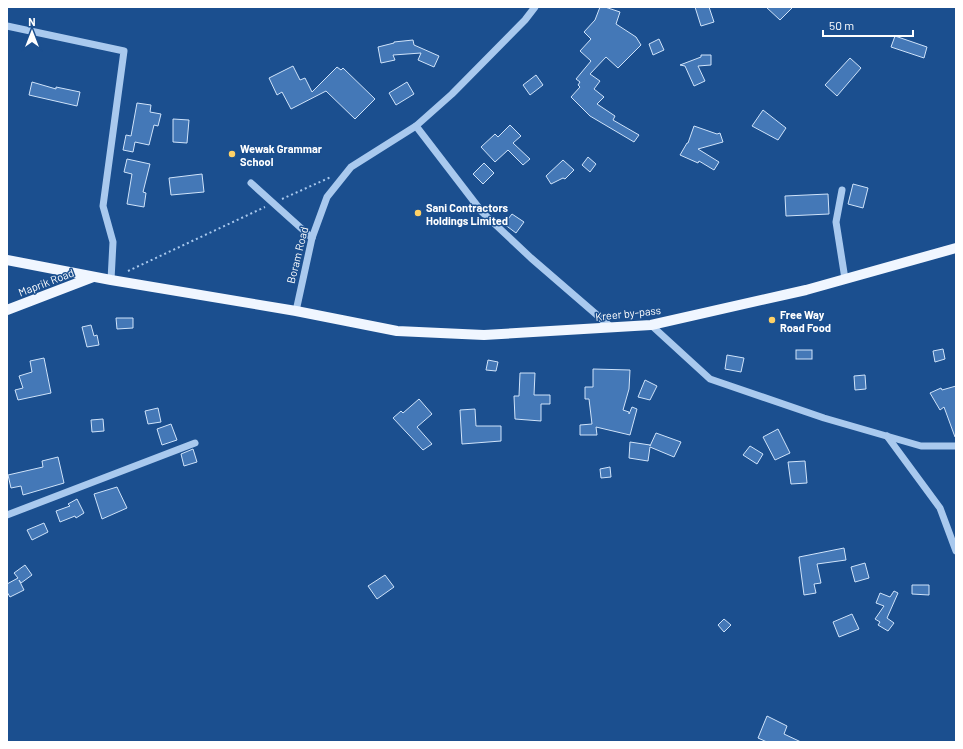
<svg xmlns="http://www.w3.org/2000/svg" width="963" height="749" font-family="Barlow,sans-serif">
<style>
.building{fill:#4478b7;stroke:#cfe3fa}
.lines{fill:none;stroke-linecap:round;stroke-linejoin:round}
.path{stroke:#a9c9ee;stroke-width:2;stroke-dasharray:2 3;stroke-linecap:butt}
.minor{stroke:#a9c9ee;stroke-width:7}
.major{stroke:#f0f6ff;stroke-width:10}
.poi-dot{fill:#ffd166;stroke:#1b4f8f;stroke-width:1.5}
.labels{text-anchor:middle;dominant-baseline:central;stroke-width:3;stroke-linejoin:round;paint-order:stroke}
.poi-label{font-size:11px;font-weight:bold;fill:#fff;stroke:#1b4f8f;text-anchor:start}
.street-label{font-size:11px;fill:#fff;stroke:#1b4f8f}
</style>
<rect width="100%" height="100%" fill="#1b4f8f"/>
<g class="building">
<polygon points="600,7 605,7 620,12 616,24 636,37 641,45 618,68 606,57 590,74 600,81 594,89 604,97 597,104 615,116 613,120 639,135 634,142 590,116 571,97 580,87 578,85 580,82 576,79 591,61 580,51 591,39 584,32 595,20"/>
<polygon points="695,7 709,7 714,22 701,26"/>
<polygon points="766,7 793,7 780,20"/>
<polygon points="895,36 927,47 924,58 891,47"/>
<polygon points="659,39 664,50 653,55 649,44"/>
<polygon points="413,40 414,45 439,56 434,67 418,60 421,53 393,55 395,60 381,63 378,47 394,43 394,42"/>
<polygon points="701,55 711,55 711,65 698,66 705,81 694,86 685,66 680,65 701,57"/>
<polygon points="850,58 861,68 837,96 825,85"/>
<polygon points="293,66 300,80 305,78 312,92 337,67 341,70 343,68 375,99 355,119 326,91 291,109 282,92 277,95 269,78"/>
<polygon points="536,75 543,85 530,95 523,85"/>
<polygon points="32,82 56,89 56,87 80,92 77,106 29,95"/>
<polygon points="407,82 414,94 396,105 389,93"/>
<polygon points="137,103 151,105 150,112 161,114 158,126 154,125 149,145 135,142 133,152 123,150 126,135 131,136"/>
<polygon points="763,110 786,128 778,140 752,126"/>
<polygon points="173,119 189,120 187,143 173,142"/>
<polygon points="510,125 521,136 513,143 530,159 523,165 508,150 495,162 481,147 495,134 498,137"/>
<polygon points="694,126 717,134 720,133 723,142 698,149 719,162 714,170 699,161 698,163 680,155 687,143 688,143"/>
<polygon points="588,157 596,164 590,172 582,165"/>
<polygon points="127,159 150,164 143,192 146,193 144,207 127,204 132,174 124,172"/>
<polygon points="563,160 574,170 565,179 563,178 551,184 546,176"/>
<polygon points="484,163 494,173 483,184 473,174"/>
<polygon points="202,174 204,192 171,195 169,178"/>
<polygon points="853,184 868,188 863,208 848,204"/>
<polygon points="828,194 829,214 786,216 785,196"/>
<polygon points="512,214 524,222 516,233 504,224"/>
<polygon points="116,318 133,318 133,328 117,329"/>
<polygon points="91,325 94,336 97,335 99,345 87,347 82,327"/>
<polygon points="943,349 945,359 935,362 933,351"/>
<rect x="796" y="350" width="16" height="9"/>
<polygon points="727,355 744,358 741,372 725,369"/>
<polygon points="44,358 51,393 18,400 15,390 23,388 19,376 32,372 30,361"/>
<polygon points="488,360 498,362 496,371 486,370"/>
<polygon points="593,369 630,370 629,389 623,410 629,412 629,414 632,407 637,409 630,435 596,427 597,435 580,435 580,425 592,424 589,399 585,399 585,387 593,387"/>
<polygon points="520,373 535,373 534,395 550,395 550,404 541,404 541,421 515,419 514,396 519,396"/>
<polygon points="865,375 866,389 855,390 854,376"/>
<polygon points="645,380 657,386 650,400 638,397"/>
<polygon points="956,386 956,437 955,437 944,407 940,410 930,393 941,388 942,390"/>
<polygon points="419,399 432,414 417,427 432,444 423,450 393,418 401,411 403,413"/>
<polygon points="158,408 161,422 148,424 145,411"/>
<polygon points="475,409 476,426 501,426 501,441 462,444 460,410"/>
<polygon points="103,419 104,431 92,432 91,420"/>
<polygon points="171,424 177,440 162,445 157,429"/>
<polygon points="778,429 790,453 775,460 763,437"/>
<polygon points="656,433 681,442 674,457 650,447 648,461 629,458 630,442 650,445 650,446"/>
<polygon points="750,446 763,454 757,464 743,455"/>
<polygon points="193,449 197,462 184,466 181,454"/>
<polygon points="58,457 64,483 23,495 21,486 11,488 8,475 43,467 42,461"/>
<polygon points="805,461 807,483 791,484 788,462"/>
<polygon points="610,467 611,477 601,478 600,469"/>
<polygon points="117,487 127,508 102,519 94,494"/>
<polygon points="77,499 84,513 76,518 75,516 60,522 56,511 70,506 68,504"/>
<polygon points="44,523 48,532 32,540 27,530"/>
<polygon points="844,548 846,560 817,564 821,583 814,584 816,593 804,595 799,557"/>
<polygon points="865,563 869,578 855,582 851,567"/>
<polygon points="25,565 32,575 21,583 19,580 24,590 10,597 7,592 7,584 18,578 14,573"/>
<polygon points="385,575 394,587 377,599 368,586"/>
<polygon points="912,585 929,585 929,595 912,594"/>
<polygon points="894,591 898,593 887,618 894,623 888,631 878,625 880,622 875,619 884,606 876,603 880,593 890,597"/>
<polygon points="852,614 859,629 839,637 833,622"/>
<polygon points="724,619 731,625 724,632 718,625"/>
<polygon points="767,716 787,726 784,734 801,742 767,742 758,738"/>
</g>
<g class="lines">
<g class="path">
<polyline points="282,199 331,177"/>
<polyline points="128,271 265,207"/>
</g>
<g class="minor">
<polyline points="7,26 124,51 103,206 113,242 111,280"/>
<polyline points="416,126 482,212 531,258 612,328"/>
<polyline points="251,183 312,238"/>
<polyline points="842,190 836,222 845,279"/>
<polyline points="296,311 312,238 327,197 351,167 416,126 452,94 525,20 535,7"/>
<polyline points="651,325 710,379 824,418 921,446 956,446"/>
<polyline points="887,436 940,508 956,551"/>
<polyline points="7,515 195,443"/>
</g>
<g class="major">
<polyline points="7,260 111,280 296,311 397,331 484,335 651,325 806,290 956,248"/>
<polyline points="7,310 93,277"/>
</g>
</g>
<g class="poi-dot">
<circle cx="232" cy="154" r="4"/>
<circle cx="418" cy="213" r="4"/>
<circle cx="772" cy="320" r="4"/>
</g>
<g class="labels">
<g class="poi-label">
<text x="240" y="148">Wewak Grammar<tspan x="240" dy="13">School</tspan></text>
<text x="426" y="207">Sani Contractors<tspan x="426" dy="13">Holdings Limited</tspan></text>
<text x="780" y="314">Free Way<tspan x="780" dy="13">Road Food</tspan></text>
</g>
<g class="street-label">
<text transform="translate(297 255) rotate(-76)">Boram Road</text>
<text transform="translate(46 282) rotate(-21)">Maprik Road</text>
<text transform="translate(628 313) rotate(-6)">Kreer by-pass</text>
</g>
</g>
<rect width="963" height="749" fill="none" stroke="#ffffff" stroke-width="16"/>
<g transform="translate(32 32)" stroke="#1b4f8f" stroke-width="3" paint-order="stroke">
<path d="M0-3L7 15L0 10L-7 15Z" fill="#ffffff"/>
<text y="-6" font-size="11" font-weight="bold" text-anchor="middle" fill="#ffffff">N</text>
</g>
<path d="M823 30v6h90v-6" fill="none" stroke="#ffffff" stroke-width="2"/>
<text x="829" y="30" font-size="12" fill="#ffffff" stroke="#1b4f8f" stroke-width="3" paint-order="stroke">50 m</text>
</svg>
